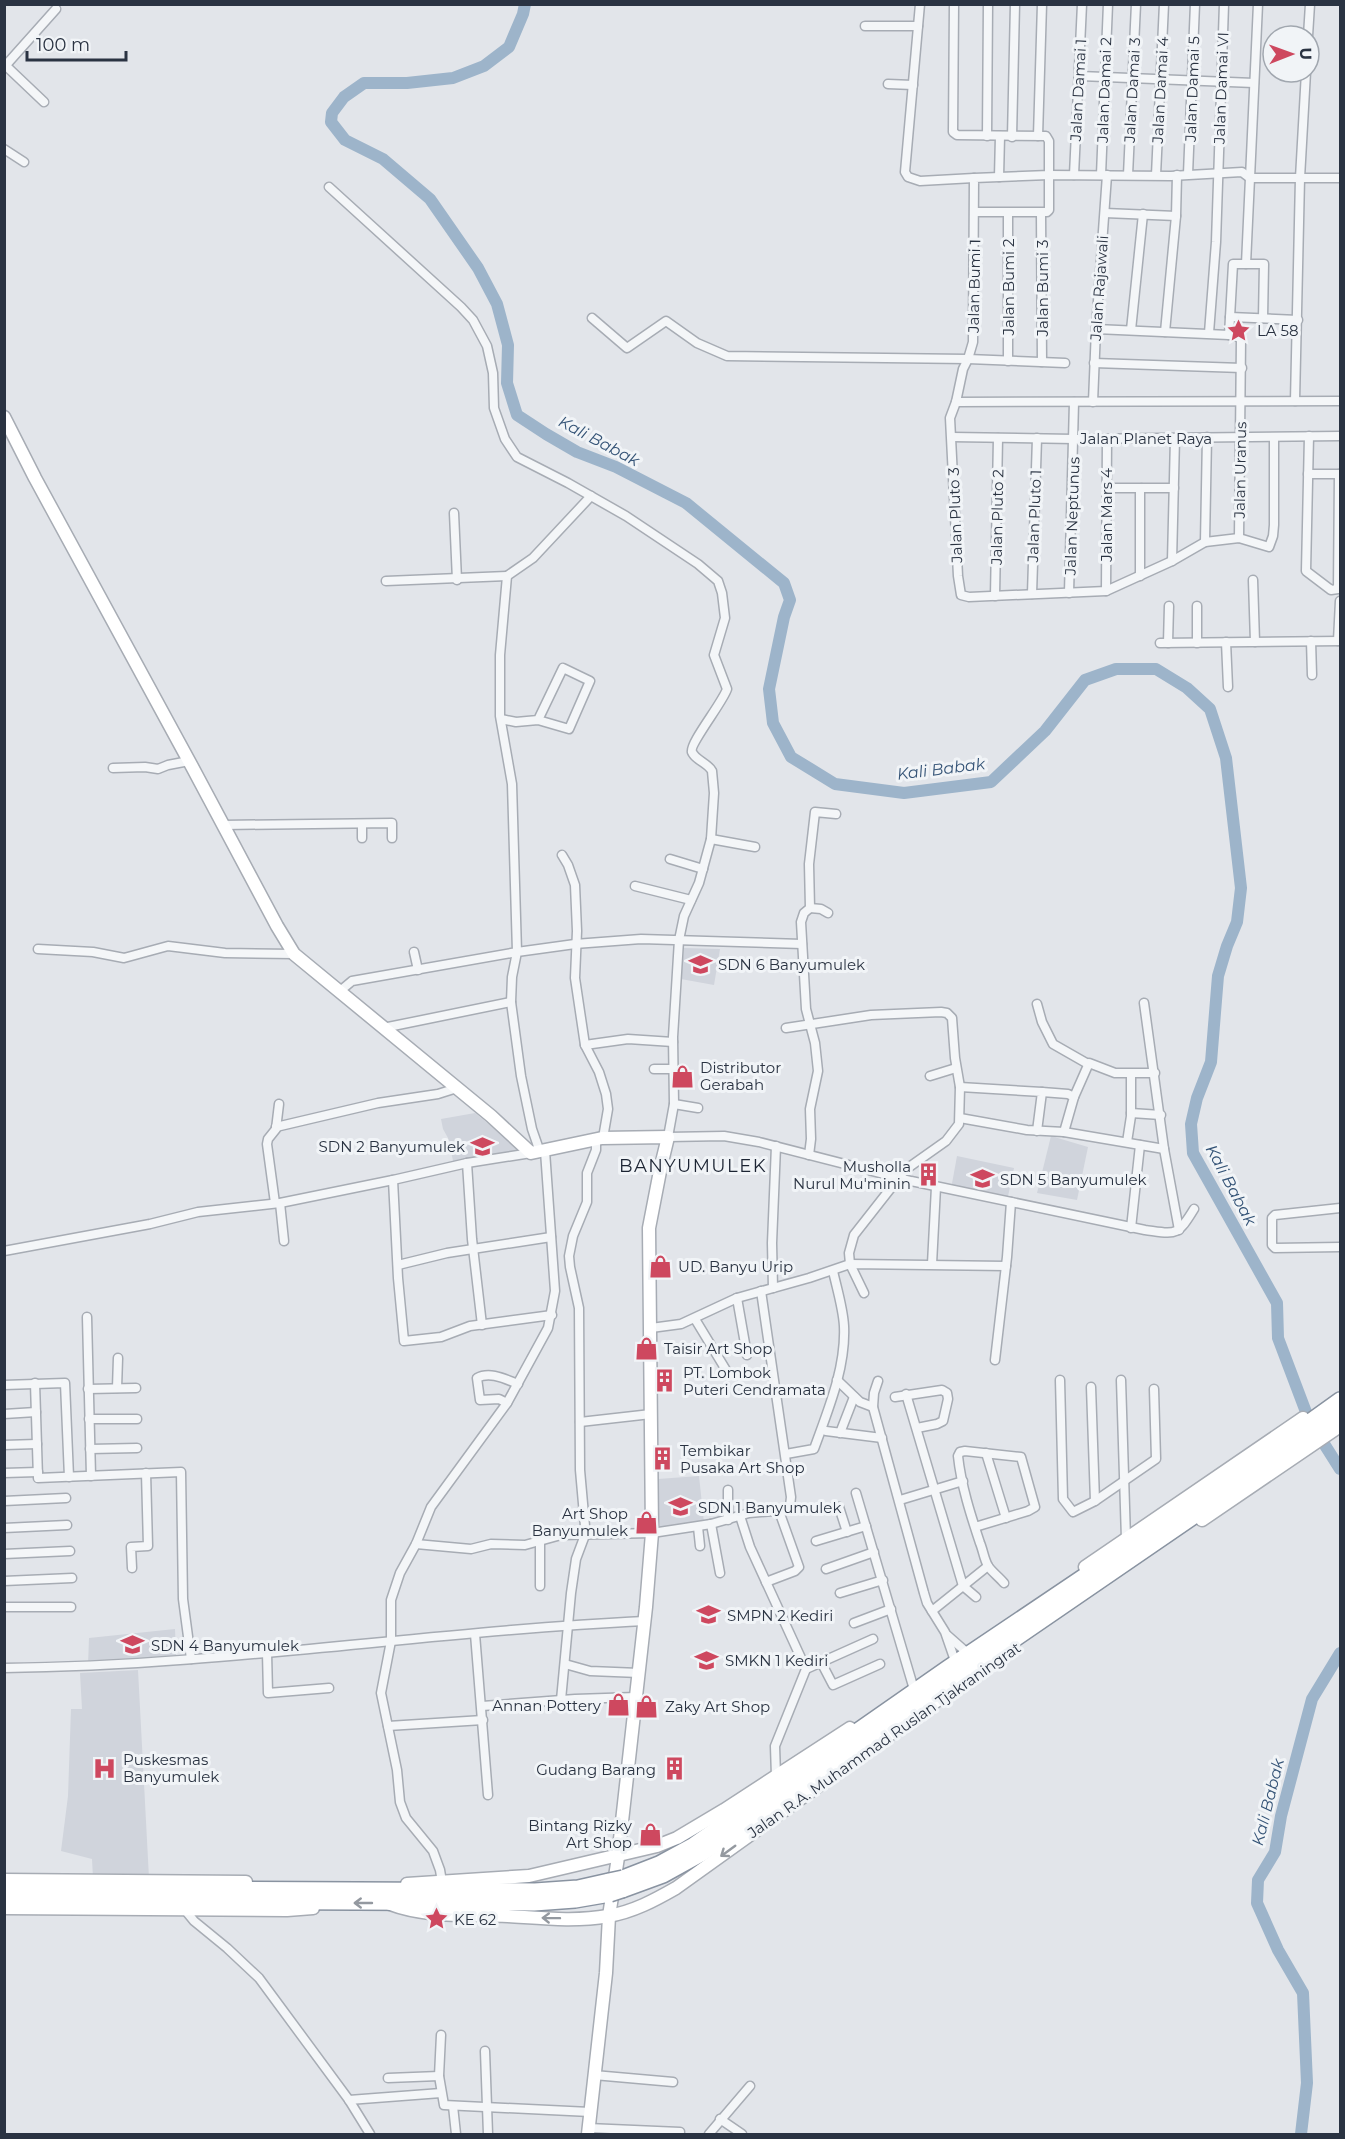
<svg xmlns="http://www.w3.org/2000/svg" width="1345" height="2139" font-family="Montserrat,sans-serif">
<style>
.built{fill:#d0d4dc}
.lines{fill:none;stroke-linecap:round;stroke-linejoin:round}
.river{stroke:#9db4ca;stroke-width:12}
.street-casing{stroke:#a7acb4;stroke-width:11}
.secondary-casing{stroke:#a7acb4;stroke-width:15}
.highway-casing{stroke:#8993a1;stroke-width:18}
.street{stroke:#f4f6f8;stroke-width:8}
.secondary{stroke:#fff;stroke-width:12}
.highway{stroke:#fff;stroke-width:15}
.highway-bridge-casing{stroke:#8993a1;stroke-width:18;stroke-linecap:butt}
.highway-bridge{stroke:#fff;stroke-width:15}
.oneway{stroke:#9499a0}
.labels{text-anchor:middle;dominant-baseline:central;stroke-width:6;stroke-linejoin:round;paint-order:stroke}
.street-label{font-size:15px;fill:#2a3342;stroke:#f1f4f7}
.poi-label{font-size:15px;fill:#2a3342;stroke:#f1f4f7;text-anchor:start}
.water-label{font-size:16px;font-style:italic;fill:#345376;stroke:#f1f4f7}
.quarter-label{font-size:18px;letter-spacing:1.5px;fill:#1c2433;stroke:#f1f4f7}
</style>
<rect width="100%" height="100%" fill="#e2e5ea"/>
<g class="built">
<polygon points="684,948 720,949 714,985 681,979"/>
<polygon points="475,1113 526,1154 454,1165 448,1138 443,1129 441,1119"/>
<polygon points="1051,1136 1088,1147 1077,1200 1037,1193"/>
<polygon points="957,1156 1014,1168 1007,1201 951,1189"/>
<polygon points="699,1476 704,1523 657,1530 658,1479"/>
<polygon points="175,1629 176,1655 169,1656 169,1658 88,1665 89,1638"/>
<polygon points="138,1670 149,1878 93,1878 92,1859 61,1851 68,1796 71,1709 82,1709 80,1673"/>
</g>
<g class="lines">
<g class="river">
<polyline points="525,4 523,14 509,47 484,66 453,78 407,83 364,83 344,97 332,113 331,122 345,140 383,159 430,199 478,268 497,304 508,345 507,383 517,415 546,434 577,452 616,467 686,503 784,583 790,600 784,617 769,689 773,723 791,757 835,784 904,793 991,782 1045,731 1085,680 1116,669 1156,669 1187,688 1210,709 1226,758 1241,888 1237,922 1227,946 1218,976 1211,1062 1197,1098 1191,1124 1193,1153 1277,1303 1278,1338 1309,1420 1340,1469"/>
<polyline points="1301,2134 1307,2083 1303,1993 1278,1950 1257,1903 1258,1880 1275,1852 1281,1816 1312,1699 1340,1653"/>
</g>
<defs>
<g id="street">
<polyline points="920,4 905,172 908,177 920,181 974,178"/>
<polyline points="954,4 953,132 957,135 1046,136 1049,141 1049,175 974,178 973,342 968,359 963,369 956,402 950,418 958,576 961,595 969,597 1106,591 1172,561 1205,542 1239,538 1269,547 1273,536 1274,525 1274,438"/>
<polyline points="865,26 918,26"/>
<polyline points="1308,36 1310,4"/>
<polyline points="4,64 44,102"/>
<polyline points="6,65 56,9"/>
<polyline points="1080,76 1254,83"/>
<polyline points="888,84 913,85"/>
<polyline points="987,136 988,4"/>
<polyline points="1038,136 1042,4"/>
<polyline points="1012,137 1015,4"/>
<polyline points="4,149 24,162"/>
<polyline points="1188,174 1195,4"/>
<polyline points="1074,175 1082,4"/>
<polyline points="1101,175 1108,4"/>
<polyline points="1128,175 1136,4"/>
<polyline points="1156,175 1164,4"/>
<polyline points="999,177 1000,136"/>
<polyline points="1250,178 1258,4"/>
<path d="M329 187 461 307 473 320 487 346 493 373 494 408 505 439 517 457 568 483 626 516 698 564 718 581 722 593 725 618 714 655 727 689C723 702 689 744 692 752 695 760 708 763 712 771L714 793 711 839 699 883 684 916 679 940 673 1037 674 1104 668 1137 724 1136 759 1142 911 1181 1145 1230C1176 1234 1177 1237 1194 1209"/>
<polyline points="975,212 1047,212 1049,210 1049,175 1171,176 1242,172 1250,178"/>
<polyline points="1008,213 1008,361"/>
<polyline points="1041,213 1042,362"/>
<polyline points="1105,213 1176,216"/>
<polyline points="1246,264 1250,178 1340,178"/>
<polyline points="1230,317 1298,320"/>
<polyline points="592,318 627,348 666,321 697,343 727,356 968,359 1065,363"/>
<polyline points="1096,329 1229,335 1236,336 1241,339 1239,538"/>
<polyline points="1131,330 1143,214"/>
<polyline points="1165,332 1176,216 1177,175"/>
<polyline points="1209,333 1216,242 1224,4"/>
<polyline points="1229,335 1233,264 1264,264 1263,318"/>
<polyline points="1094,363 1242,368"/>
<polyline points="1295,401 1300,178 1306,72"/>
<polyline points="956,402 1340,401"/>
<polyline points="1093,402 1096,329 1107,175"/>
<polyline points="1309,436 1306,571 1331,590 1338,589 1339,474"/>
<polyline points="952,437 1074,439 1340,436"/>
<polyline points="1308,474 1340,474"/>
<polyline points="1107,488 1141,488"/>
<polyline points="454,513 457,580"/>
<polyline points="1205,542 1207,437"/>
<polyline points="1172,561 1175,438"/>
<polyline points="1140,576 1140,490 1142,488 1174,488"/>
<polyline points="1253,580 1255,642"/>
<polyline points="386,581 507,576"/>
<polyline points="1106,591 1107,439"/>
<polyline points="1069,593 1074,402"/>
<polyline points="1032,594 1037,438"/>
<polyline points="995,596 998,438"/>
<polyline points="1197,606 1197,643"/>
<polyline points="1311,641 1312,675"/>
<polyline points="1338,641 1340,601"/>
<polyline points="1226,642 1228,687"/>
<polyline points="1160,643 1340,641"/>
<polyline points="1168,643 1169,606"/>
<polyline points="501,719 516,722 538,720 569,729 590,681 563,668 538,720"/>
<polyline points="113,768 145,767 158,769 168,765 189,761"/>
<polyline points="223,825 392,823 392,838"/>
<polyline points="362,838 362,824"/>
<polyline points="711,839 755,847"/>
<polyline points="562,855 568,865 575,885 577,931 575,978 585,1045 599,1072 606,1094 608,1109 603,1138"/>
<polyline points="670,859 703,869"/>
<polyline points="635,886 691,900"/>
<polyline points="810,908 821,909 828,913"/>
<polyline points="38,949 93,952 124,958 168,946 225,953 294,954"/>
<polyline points="414,952 418,970"/>
<polyline points="340,991 352,981 517,952 512,784 500,716 500,655 507,576 533,558 591,496"/>
<polyline points="1144,1003 1164,1149 1179,1230"/>
<polyline points="1037,1004 1042,1022 1053,1044 1088,1064"/>
<polyline points="383,1028 511,1002"/>
<polyline points="786,1028 871,1015 941,1012 947,1013 952,1018 955,1058 960,1087 959,1124 946,1141 905,1170 854,1235 849,1253 850,1264 864,1293"/>
<polyline points="585,1045 628,1039 673,1042"/>
<polyline points="654,1069 673,1069"/>
<polyline points="930,1076 956,1068"/>
<polyline points="960,1087 1042,1092 1037,1131"/>
<polyline points="1042,1092 1068,1094 1074,1097 1064,1132"/>
<polyline points="1074,1097 1089,1063 1115,1073 1155,1073"/>
<polyline points="674,1104 698,1108"/>
<polyline points="1131,1113 1161,1115"/>
<polyline points="960,1118 1027,1130 1064,1132 1164,1149"/>
<polyline points="276,1127 378,1103 438,1094 457,1088"/>
<polyline points="1127,1142 1131,1116 1131,1074"/>
<polyline points="540,1152 532,1129 521,1076 511,1002 512,977 517,952 575,944 641,939 802,944"/>
<polyline points="809,1155 811,1139 810,1109 818,1071 815,1043 806,1009 801,922 804,913 810,908 809,864 815,812 836,814"/>
<polyline points="467,1163 472,1239 482,1325"/>
<polyline points="393,1180 398,1278 404,1341 441,1337 470,1326 552,1315"/>
<polyline points="275,1203 267,1144 268,1139 276,1129 279,1104"/>
<polyline points="280,1203 284,1241"/>
<polyline points="1340,1208 1275,1215 1272,1218 1272,1245 1275,1248 1340,1247"/>
<polyline points="1131,1228 1140,1145"/>
<polyline points="4,1251 150,1224 198,1212 280,1203 393,1180 467,1163 531,1153"/>
<polyline points="932,1264 936,1187"/>
<polyline points="398,1265 447,1253 551,1237"/>
<polyline points="773,1288 772,1243 776,1146"/>
<polyline points="737,1298 747,1355"/>
<polyline points="87,1317 91,1476"/>
<polyline points="695,1319 729,1375"/>
<polyline points="651,1328 681,1324 737,1298 809,1278 850,1264 1006,1266"/>
<polyline points="995,1360 1007,1257 1011,1202"/>
<polyline points="837,1380 860,1402 873,1407"/>
<polyline points="1060,1380 1063,1499 1073,1512 1095,1501 1156,1459 1154,1389"/>
<polyline points="1121,1380 1126,1539"/>
<polyline points="878,1381 874,1393 873,1407 924,1593 927,1603 945,1632 954,1658"/>
<polyline points="35,1383 38,1478 181,1472 183,1599 191,1659"/>
<polyline points="4,1385 65,1383 69,1477"/>
<polyline points="1091,1387 1095,1501"/>
<polyline points="117,1388 118,1358"/>
<polyline points="88,1389 136,1388"/>
<polyline points="906,1394 963,1586 976,1597"/>
<polyline points="895,1397 942,1390 947,1393 948,1399 943,1421 937,1424 917,1428"/>
<path d="M507 1403 499 1399 480 1400 477 1378C490 1371 505 1379 518 1384"/>
<polyline points="4,1414 36,1412"/>
<polyline points="89,1419 137,1419"/>
<polyline points="580,1422 651,1414"/>
<polyline points="826,1431 882,1438"/>
<polyline points="840,1433 854,1397"/>
<polyline points="4,1445 37,1444"/>
<polyline points="90,1449 137,1448"/>
<polyline points="986,1453 1006,1518"/>
<path d="M786 1454 814 1449C828 1410 846 1368 844 1326 843 1308 837 1289 833 1271"/>
<polyline points="4,1473 38,1472"/>
<polyline points="856,1493 913,1686"/>
<polyline points="900,1500 963,1481"/>
<polyline points="4,1501 66,1498"/>
<polyline points="815,1510 839,1507 847,1532"/>
<polyline points="740,1516 750,1547 806,1669 775,1746 776,1776"/>
<polyline points="728,1520 728,1490"/>
<polyline points="711,1524 720,1573"/>
<polyline points="698,1527 700,1546"/>
<path d="M975 1527 1028 1511 1035 1507 1021 1457 965 1451 960 1452 958 1456C961 1485 971 1516 980 1543 983 1550 984 1559 988 1566 992 1572 999 1577 1004 1583"/>
<polyline points="4,1528 67,1525"/>
<polyline points="540,1541 540,1586"/>
<polyline points="816,1541 866,1526"/>
<polyline points="416,1544 471,1549 491,1544 525,1545 561,1535 652,1533 711,1524 749,1513 786,1510 790,1506 791,1497 761,1291"/>
<polyline points="4,1554 70,1551"/>
<polyline points="132,1568 131,1547 148,1546 146,1473"/>
<polyline points="826,1569 874,1552"/>
<polyline points="4,1581 72,1578"/>
<polyline points="766,1582 795,1571 799,1567 779,1511"/>
<polyline points="840,1593 883,1580"/>
<polyline points="4,1607 71,1607"/>
<polyline points="932,1611 988,1566"/>
<polyline points="854,1623 891,1609"/>
<polyline points="475,1634 488,1795"/>
<polyline points="947,1635 964,1650"/>
<polyline points="267,1653 268,1693 329,1688"/>
<polyline points="821,1662 833,1685 880,1664"/>
<polyline points="565,1664 590,1671 639,1673"/>
<path d="M4 1668C219 1666 431 1631 645 1621"/>
<polyline points="806,1669 873,1639"/>
<polyline points="561,1700 571,1593 576,1559 585,1535 585,1526 580,1470 579,1308 570,1267 569,1256 573,1236 587,1202 587,1173 596,1150 596,1139"/>
<polyline points="482,1706 575,1699 636,1697"/>
<polyline points="388,1726 483,1720"/>
<polyline points="442,1882 440,1870 433,1851 406,1818 400,1802 397,1770 381,1693 391,1641 391,1600 400,1573 416,1544 431,1507 507,1403 548,1328 555,1291 545,1151"/>
<polyline points="185,1910 194,1921 227,1948 259,1978 349,2100 370,2134"/>
<polyline points="441,2035 439,2076 444,2105 590,2112"/>
<polyline points="485,2051 488,2134"/>
<polyline points="594,2075 673,2082"/>
<polyline points="388,2078 439,2076"/>
<polyline points="349,2100 441,2093"/>
<polyline points="453,2106 456,2134"/>
<polyline points="720,2119 742,2134"/>
<polyline points="588,2128 680,2132"/>
<polyline points="709,2134 750,2086"/>
</g>
<g id="secondary">
<polyline points="4,417 35,478 189,761 277,926 294,954 491,1116 531,1153 602,1138 668,1137 661,1166 649,1228 652,1533 646,1607 618,1857 609,1916 606,1973 588,2134"/>
<polyline points="1202,1520 1340,1426"/>
<polyline points="1085,1567 1303,1418"/>
<polyline points="4,1880 246,1882"/>
<polyline points="407,1884 529,1876 657,1846 677,1838 724,1810 850,1728"/>
<path d="M390 1904C427 1918 469 1914 508 1916 541 1918 575 1922 608 1916 633 1912 655 1900 676 1888L938 1700"/>
<polyline points="4,1908 287,1910 313,1908"/>
</g>
<g id="highway">
<polyline points="623,1878 659,1864 694,1845 948,1668 1248,1466 1340,1400"/>
<polyline points="4,1888 535,1891 578,1888 609,1881"/>
<polyline points="622,1890 663,1875 701,1854 1340,1416"/>
<polyline points="4,1900 534,1903 575,1900 610,1894"/>
</g>
</defs>
<use href="#street" class="street-casing"/>
<use href="#secondary" class="secondary-casing"/>
<use href="#highway" class="highway-casing"/>
<use href="#street" class="street"/>
<use href="#secondary" class="secondary"/>
<use href="#highway" class="highway"/>
<defs>
<g id="highway-bridge">
<polyline points="609,1881 623,1878"/>
<polyline points="610,1894 622,1890"/>
</g>
</defs>
<use href="#highway-bridge" class="highway-bridge-casing"/>
<use href="#highway-bridge" class="highway-bridge"/>
</g>
<defs><path id="oneway-shaft" d="M-6 0H5M1.5-3L5.5 0L1.5 3" fill="none" stroke-width="1.6" stroke-linecap="round" stroke-linejoin="round" transform="scale(1.5)"/></defs>
<g class="oneway">
<use href="#oneway-shaft" transform="translate(728 1851) rotate(144)"/>
<use href="#oneway-shaft" transform="translate(363 1903) rotate(180)"/>
<use href="#oneway-shaft" transform="translate(551 1918) rotate(-179)"/>
</g>
<defs>
<symbol id="sight-bare" viewBox="-9 -9 18 18"><path d="M0-6L1.8-2.2L6-1.7L2.9 1.2L3.7 5.4L0 3.3L-3.7 5.4L-2.9 1.2L-6-1.7L-1.8-2.2Z" fill="#ce485f" stroke="#f1f4f7" stroke-width="2.5" paint-order="stroke"/></symbol>
<symbol id="school-bare" viewBox="-9 -9 18 18"><path d="M0-5L7-2L0 1L-7-2ZM-4 1L0 2.5L4 1V4Q0 6-4 4Z" fill="#ce485f" stroke="#f1f4f7" stroke-width="2.5" paint-order="stroke"/></symbol>
<symbol id="shop-bare" viewBox="-9 -9 18 18"><path d="M-5-2.5h2.3a2.7 3.5 0 0 1 5.4 0H5L5.5 6h-11ZM-1.5-2.5h3a1.5 2.3 0 0 0-3 0Z" fill="#ce485f" stroke="#f1f4f7" stroke-width="2.5" paint-order="stroke"/></symbol>
<symbol id="building-bare" viewBox="-9 -9 18 18"><path d="M-4-6H4V6H1V3H-1V6H-4ZM-2.5-4.3h1.7v1.8h-1.7ZM.8-4.3h1.7v1.8H.8ZM-2.5-1h1.7V.8h-1.7ZM.8-1h1.7V.8H.8Z" fill="#ce485f" stroke="#f1f4f7" stroke-width="2.5" paint-order="stroke"/></symbol>
<symbol id="hospital-bare" viewBox="-9 -9 18 18"><path d="M-5-5h3v3.5h4V-5h3V5h-3V1.5h-4V5h-3Z" fill="#ce485f" stroke="#f1f4f7" stroke-width="2.5" paint-order="stroke"/></symbol>
</defs>
<g fill-rule="evenodd">
<use href="#sight-bare" x="1222" y="314" width="33" height="33"/>
<use href="#school-bare" x="684" y="948" width="33" height="33"/>
<use href="#shop-bare" x="666" y="1060" width="33" height="33"/>
<use href="#school-bare" x="466" y="1130" width="33" height="33"/>
<use href="#building-bare" x="912" y="1158" width="33" height="33"/>
<use href="#school-bare" x="966" y="1162" width="33" height="33"/>
<use href="#shop-bare" x="644" y="1250" width="33" height="33"/>
<use href="#shop-bare" x="630" y="1332" width="33" height="33"/>
<use href="#building-bare" x="648" y="1364" width="33" height="33"/>
<use href="#building-bare" x="646" y="1442" width="33" height="33"/>
<use href="#school-bare" x="664" y="1490" width="33" height="33"/>
<use href="#shop-bare" x="630" y="1506" width="33" height="33"/>
<use href="#school-bare" x="692" y="1598" width="33" height="33"/>
<use href="#school-bare" x="116" y="1628" width="33" height="33"/>
<use href="#school-bare" x="690" y="1644" width="33" height="33"/>
<use href="#shop-bare" x="602" y="1688" width="33" height="33"/>
<use href="#shop-bare" x="630" y="1690" width="33" height="33"/>
<use href="#hospital-bare" x="88" y="1752" width="33" height="33"/>
<use href="#building-bare" x="658" y="1752" width="33" height="33"/>
<use href="#shop-bare" x="634" y="1818" width="33" height="33"/>
<use href="#sight-bare" x="420" y="1902" width="33" height="33"/>
</g>
<g class="labels">
<g class="street-label">
<text transform="translate(1221 88) rotate(-88)">Jalan Damai VI</text>
<text transform="translate(1192 89) rotate(-88)">Jalan Damai 5</text>
<text transform="translate(1078 90) rotate(-87)">Jalan Damai 1</text>
<text transform="translate(1104 90) rotate(-88)">Jalan Damai 2</text>
<text transform="translate(1132 90) rotate(-87)">Jalan Damai 3</text>
<text transform="translate(1160 90) rotate(-87)">Jalan Damai 4</text>
<text transform="translate(974 286) rotate(-89)">Jalan Bumi 1</text>
<text transform="translate(1008 287) rotate(-90)">Jalan Bumi 2</text>
<text transform="translate(1042 288) rotate(-90)">Jalan Bumi 3</text>
<text transform="translate(1099 288) rotate(-86)">Jalan Rajawali</text>
<text x="1146" y="438">Jalan Planet Raya</text>
<text transform="translate(1240 470) rotate(-89)">Jalan Uranus</text>
<text transform="translate(955 515) rotate(-92)">Jalan Pluto 3</text>
<text transform="translate(1106 515) rotate(-90)">Jalan Mars 4</text>
<text transform="translate(1034 516) rotate(-88)">Jalan Pluto 1</text>
<text transform="translate(1072 516) rotate(-88)">Jalan Neptunus</text>
<text transform="translate(997 517) rotate(-89)">Jalan Pluto 2</text>
<text transform="translate(884 1740) rotate(-35)">Jalan R.A. Muhammad Ruslan Tjakraningrat</text>
</g>
<g class="poi-label">
<text x="1257" y="330">LA 58</text>
<text x="718" y="964">SDN 6 Banyumulek</text>
<text x="700" y="1067">Distributor<tspan x="700" dy="17">Gerabah</tspan></text>
<text x="465" y="1146" text-anchor="end">SDN 2 Banyumulek</text>
<text x="911" y="1166" text-anchor="end">Musholla<tspan x="911" dy="17">Nurul Mu'minin</tspan></text>
<text x="1000" y="1179">SDN 5 Banyumulek</text>
<text x="678" y="1266">UD. Banyu Urip</text>
<text x="664" y="1348">Taisir Art Shop</text>
<text x="683" y="1372">PT. Lombok<tspan x="683" dy="17">Puteri Cendramata</tspan></text>
<text x="680" y="1450">Tembikar<tspan x="680" dy="17">Pusaka Art Shop</tspan></text>
<text x="698" y="1507">SDN 1 Banyumulek</text>
<text x="628" y="1513" text-anchor="end">Art Shop<tspan x="628" dy="17">Banyumulek</tspan></text>
<text x="727" y="1615">SMPN 2 Kediri</text>
<text x="151" y="1645">SDN 4 Banyumulek</text>
<text x="725" y="1660">SMKN 1 Kediri</text>
<text x="601" y="1705" text-anchor="end">Annan Pottery</text>
<text x="665" y="1706">Zaky Art Shop</text>
<text x="123" y="1759">Puskesmas<tspan x="123" dy="17">Banyumulek</tspan></text>
<text x="656" y="1769" text-anchor="end">Gudang Barang</text>
<text x="632" y="1825" text-anchor="end">Bintang Rizky<tspan x="632" dy="17">Art Shop</tspan></text>
<text x="454" y="1919">KE 62</text>
</g>
<g class="water-label">
<text transform="translate(599 441) rotate(28)">Kali Babak</text>
<text transform="translate(941 769) rotate(-7)">Kali Babak</text>
<text transform="translate(1231 1185) rotate(62)">Kali Babak</text>
<text transform="translate(1268 1802) rotate(-76)">Kali Babak</text>
</g>
<g class="quarter-label">
<text x="693" y="1166">BANYUMULEK</text>
</g>
</g>
<rect width="1345" height="2139" fill="none" stroke="#2a3342" stroke-width="12"/>
<g transform="translate(1291 54) rotate(89)"><circle r="28" fill="#f1f4f7" stroke="#a1a7af" stroke-width="1.5"/>
<path d="M0-4.5L10 22L0 15L-10 22Z" fill="#ce485f"/>
<text y="-9" font-size="16" font-weight="bold" text-anchor="middle" fill="#2a3342">U</text>
</g>
<path d="M27 51v9h99v-9" fill="none" stroke="#2a3342" stroke-width="3"/>
<text x="36" y="51" font-size="18" fill="#2a3342" stroke="#f1f4f7" stroke-width="4.5" paint-order="stroke">100 m</text>
</svg>
